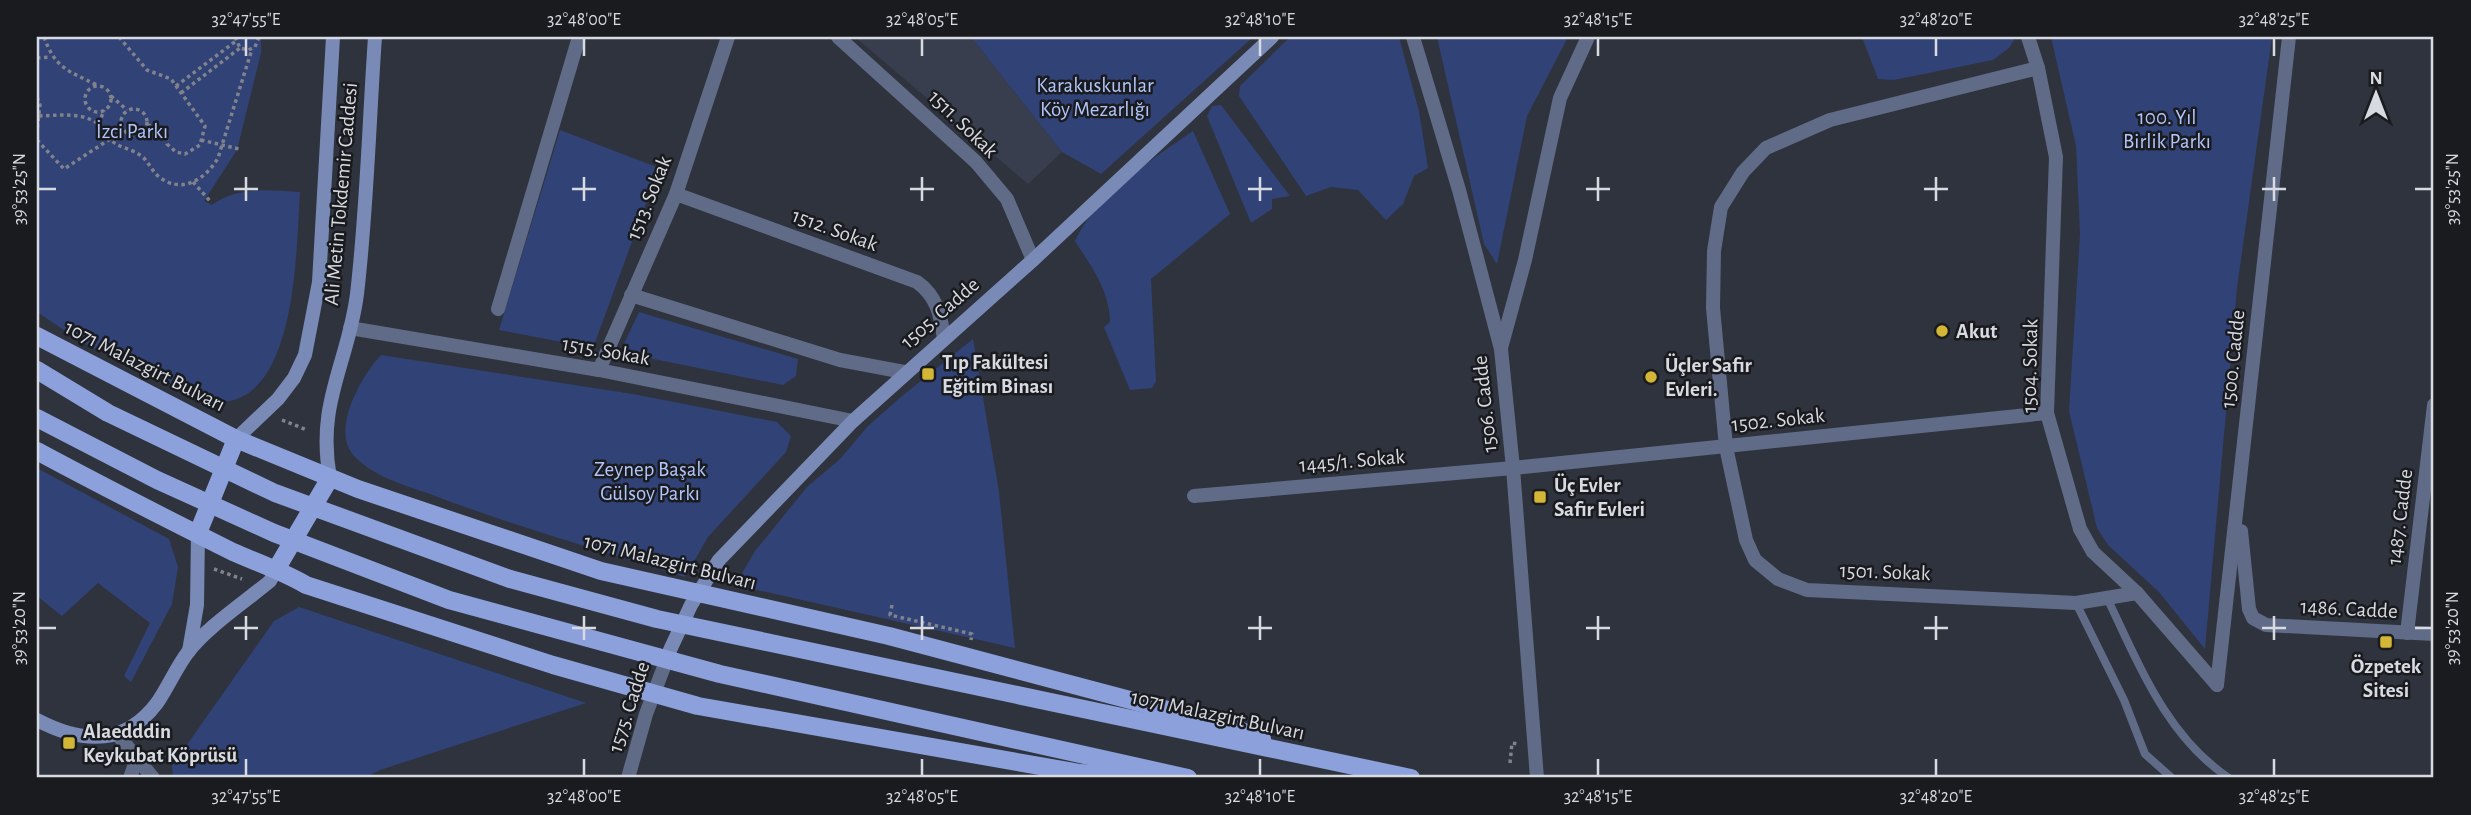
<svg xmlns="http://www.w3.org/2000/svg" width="2471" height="815" font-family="'Alegreya Sans',sans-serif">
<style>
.built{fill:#383e4d}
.green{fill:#314277}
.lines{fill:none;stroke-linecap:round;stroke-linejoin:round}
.path{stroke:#80838c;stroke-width:3.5;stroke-dasharray:3.5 3.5;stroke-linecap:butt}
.lane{stroke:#606b87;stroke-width:8}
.street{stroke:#606b87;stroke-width:14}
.secondary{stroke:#798ab6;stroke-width:14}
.primary{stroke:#8ca1db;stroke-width:18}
.ticks{fill:none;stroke:#d8dae1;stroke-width:2.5}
.poi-dot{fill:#d3b635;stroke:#191b1f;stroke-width:2.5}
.labels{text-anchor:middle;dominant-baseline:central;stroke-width:5;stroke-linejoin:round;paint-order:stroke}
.park-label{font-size:21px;fill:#b1c5fb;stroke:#191b1f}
.street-label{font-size:21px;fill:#d8dae1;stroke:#191b1f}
.poi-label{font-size:21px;font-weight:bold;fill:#d8dae1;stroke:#191b1f;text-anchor:start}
.neatline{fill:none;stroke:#d8dae1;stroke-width:2.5}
.ticks-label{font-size:18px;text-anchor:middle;fill:#d8dae1}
</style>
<rect width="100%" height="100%" fill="#2f333d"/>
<polygon class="built" points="855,37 971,37 1062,152 1028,184"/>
<g class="green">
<path d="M37 37H261V53L237 150 204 201 212 205C238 186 269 190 300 192 296 249 298 416 208 401L85 344 37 312Z"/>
<polygon points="971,37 1253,37 1101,174 1062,152"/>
<polygon points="1290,37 1399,37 1419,111 1428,168 1414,176 1403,204 1386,220 1358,190 1331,187 1306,196 1239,96 1240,86"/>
<polygon points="1437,37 1568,37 1527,116 1497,264 1484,244"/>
<polygon points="1862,37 2016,37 2009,48 1993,60 1894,80 1878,79"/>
<polygon points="2051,37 2272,37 2237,288 2205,649 2159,592 2108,545 2097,528 2069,411 2080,234 2076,146"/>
<polygon points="1221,105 1290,196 1272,199 1272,209 1251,223 1207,116 1212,106"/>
<polygon points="560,130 659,168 593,348 499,330"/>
<path d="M1193 131 1230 214 1151 279 1156 381 1152 388 1130 390 1104 327 1110 322C1110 291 1091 266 1075 241 1094 198 1155 157 1193 131Z"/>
<polygon points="639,312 798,359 796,376 783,385 624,353 622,348"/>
<polygon points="973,339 999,492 1015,648 735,585 755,551 807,487 840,459 868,426 902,396"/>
<path d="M381 355 633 394 777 422 791 436 786 452 708 537 685 577C600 550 513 526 430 494 404 485 374 477 354 456 330 430 362 375 381 355Z"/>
<polygon points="37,468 169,539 178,567 172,604 131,682 124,676 150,623 98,583 62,616 37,596"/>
<polygon points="299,607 586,703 380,770 364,778 173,778 172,766 274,621"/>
</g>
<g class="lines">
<g class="path">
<path d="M44 37C55 68 68 71 97 85"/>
<polyline points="119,37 147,70 171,79 205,126 200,145 185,154 176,152 167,144 167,129 147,125"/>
<polyline points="235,37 240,48 248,50 255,47 259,37"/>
<polyline points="37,58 51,57"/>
<circle cx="98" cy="99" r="13"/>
<polyline points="176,86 236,41"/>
<polyline points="181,93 240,48"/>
<polyline points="111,96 127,110"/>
<polyline points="37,97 40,105 37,131"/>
<circle cx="134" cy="122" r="13"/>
<path d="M39 116C67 115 96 110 110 139"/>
<polyline points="99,124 104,110"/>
<path d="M37 140 64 169 110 139C118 148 130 148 140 155 148 160 151 170 158 176 181 195 205 180 218 158L252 49"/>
<polyline points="201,140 239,149"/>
<polyline points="193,182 210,201"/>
<polyline points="282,420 307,430"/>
<polyline points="214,569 242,579"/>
<polyline points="892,605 890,615 972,634 971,640"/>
<polyline points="1510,763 1512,743 1518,744"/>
</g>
<g class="lane">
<path d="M2107 598C2139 664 2166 736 2229 778"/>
<polyline points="2076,603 2124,700 2145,754 2172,778"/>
</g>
<g class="street">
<polyline points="838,37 976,162 1007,199 1033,260"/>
<polyline points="1413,37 1459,190 1501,349 1513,468 1537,778"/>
<polyline points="2028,37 2038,68 2056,157 2047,413 2080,529 2093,552 2137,593 2217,685"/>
<polyline points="2038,68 1830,120 1766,148 1743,172 1721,207 1714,251 1713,308 1726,447 1746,540 1755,560 1778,579 1807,590 2076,603 2137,593"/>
<path d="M676 194 917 282C937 296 941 316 944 339"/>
<polyline points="631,295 840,360 904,372"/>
<polyline points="498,309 579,37"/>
<polyline points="350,328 599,370 853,421"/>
<polyline points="1501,348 1525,260 1560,98 1588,37"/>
<polyline points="599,370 676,194 728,37"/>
<polyline points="1194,496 1513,468 2047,413"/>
<polyline points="2241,531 2249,609 2253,618 2266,625 2434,634"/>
<polyline points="2407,633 2434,405"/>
<polyline points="2217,685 2289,37"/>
<polyline points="118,735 153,778"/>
<polyline points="130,778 137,758"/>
<polyline points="628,778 646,714 670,651"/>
</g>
<g class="secondary">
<polyline points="236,439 278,399 294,378 305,355 319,282 333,37"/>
<path d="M330 478C316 403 348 364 357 294 367 209 369 122 375 37"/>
<polyline points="670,650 691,605 719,560 853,421 1033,260 1272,37"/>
<polyline points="189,651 197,605 198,533"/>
<path d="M37 720C81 743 124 747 157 703 168 687 176 668 188 652 207 627 245 602 270 581L277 568"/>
</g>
<g class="primary">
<polyline points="37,336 236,439 358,489 601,571 889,636 1228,726 1262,739"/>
<polyline points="37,370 108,413 275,493 510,579 657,619 1411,778"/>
<polyline points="37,418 157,480 274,533 449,600 720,674 1188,778"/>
<path d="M37 451C102 486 167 519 233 552 258 563 282 571 306 585L553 665 698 706 1080 773 1143 778"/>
<polyline points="198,533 236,439"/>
<polyline points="277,568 330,478"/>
</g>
</g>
<path class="ticks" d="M246 38V56M584 38V56M922 38V56M1260 38V56M1598 38V56M1936 38V56M2274 38V56M246 177V201M584 177V201M922 177V201M1260 177V201M1598 177V201M1936 177V201M2274 177V201M38 189H56M234 189H258M572 189H596M910 189H934M1248 189H1272M1586 189H1610M1924 189H1948M2262 189H2286M2415 189H2432M246 616V640M584 616V640M922 616V640M1260 616V640M1598 616V640M1936 616V640M2274 616V640M38 628H56M234 628H258M572 628H596M910 628H934M1248 628H1272M1586 628H1610M1924 628H1948M2262 628H2286M2415 628H2432M246 759V776M584 759V776M922 759V776M1260 759V776M1598 759V776M1936 759V776M2274 759V776"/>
<g class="poi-dot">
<circle cx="1942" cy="331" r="7"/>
<rect x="921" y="367" width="14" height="14" rx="3.5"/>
<circle cx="1651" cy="377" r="7"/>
<rect x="1533" y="490" width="14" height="14" rx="3.5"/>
<rect x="2379" y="635" width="14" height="14" rx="3.5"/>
<rect x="62" y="736" width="14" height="14" rx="3.5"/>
</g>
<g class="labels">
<g class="park-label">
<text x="1095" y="85">Karakuskunlar<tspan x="1095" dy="24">Köy Mezarlığı</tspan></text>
<text x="2167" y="117">100. Yıl<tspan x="2167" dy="24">Birlik Parkı</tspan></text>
<text x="132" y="131">İzci Parkı</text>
<text x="650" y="469">Zeynep Başak<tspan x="650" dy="24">Gülsoy Parkı</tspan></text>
</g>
<g class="street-label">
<text transform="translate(963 124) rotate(44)">1511. Sokak</text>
<text transform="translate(341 194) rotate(-85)">Ali Metin Tokdemir Caddesi</text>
<text transform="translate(649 198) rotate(-68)">1513. Sokak</text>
<text transform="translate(835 230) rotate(20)">1512. Sokak</text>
<text transform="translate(940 313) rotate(-41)">1505. Cadde</text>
<text transform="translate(606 351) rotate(10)">1515. Sokak</text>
<text transform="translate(2233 359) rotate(-84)">1500. Cadde</text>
<text transform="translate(145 366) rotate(27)">1071 Malazgirt Bulvarı</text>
<text transform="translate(2030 366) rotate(-89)">1504. Sokak</text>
<text transform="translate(1485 404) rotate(-96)">1506. Cadde</text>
<text transform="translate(1778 420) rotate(-6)">1502. Sokak</text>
<text transform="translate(1352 461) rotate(-5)">1445/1. Sokak</text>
<text transform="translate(2400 517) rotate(-83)">1487. Cadde</text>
<text transform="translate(670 562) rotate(14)">1071 Malazgirt Bulvarı</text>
<text transform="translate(1885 572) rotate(2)">1501. Sokak</text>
<text transform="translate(2349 609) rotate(3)">1486. Cadde</text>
<text transform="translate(629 707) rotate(-72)">1575. Cadde</text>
<text transform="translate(1218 715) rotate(12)">1071 Malazgirt Bulvarı</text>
</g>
<g class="poi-label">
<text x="1956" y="331">Akut</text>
<text x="942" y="362">Tıp Fakültesi<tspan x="942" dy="24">Eğitim Binası</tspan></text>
<text x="1665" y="365">Üçler Safir<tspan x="1665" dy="24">Evleri.</tspan></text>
<text x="1554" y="485">Üç Evler<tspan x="1554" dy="24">Safir Evleri</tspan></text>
<text x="2386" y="666" text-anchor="middle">Özpetek<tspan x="2386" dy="24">Sitesi</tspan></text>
<text x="83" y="731">Alaedddin<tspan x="83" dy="24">Keykubat Köprüsü</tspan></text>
</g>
</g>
<rect width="2471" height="815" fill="none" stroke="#191b1f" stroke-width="77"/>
<g transform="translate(2376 94)" stroke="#191b1f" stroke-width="5" paint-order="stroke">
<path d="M0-5L12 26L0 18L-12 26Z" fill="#d8dae1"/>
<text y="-10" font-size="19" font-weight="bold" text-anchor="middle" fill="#d8dae1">N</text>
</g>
<rect x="38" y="38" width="2394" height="738" class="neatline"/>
<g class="ticks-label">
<text x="246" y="25">32°47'55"E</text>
<text x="584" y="25">32°48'00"E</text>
<text x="922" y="25">32°48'05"E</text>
<text x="1260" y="25">32°48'10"E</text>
<text x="1598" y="25">32°48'15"E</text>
<text x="1936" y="25">32°48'20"E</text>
<text x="2274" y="25">32°48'25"E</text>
<text transform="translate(19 189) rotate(-90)" y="6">39°53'25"N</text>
<text transform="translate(2452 189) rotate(-90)" y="6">39°53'25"N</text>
<text transform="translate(19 628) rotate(-90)" y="6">39°53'20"N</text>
<text transform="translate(2452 628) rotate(-90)" y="6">39°53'20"N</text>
<text x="246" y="802">32°47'55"E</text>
<text x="584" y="802">32°48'00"E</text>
<text x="922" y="802">32°48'05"E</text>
<text x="1260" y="802">32°48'10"E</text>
<text x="1598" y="802">32°48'15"E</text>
<text x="1936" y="802">32°48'20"E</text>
<text x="2274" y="802">32°48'25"E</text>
</g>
</svg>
